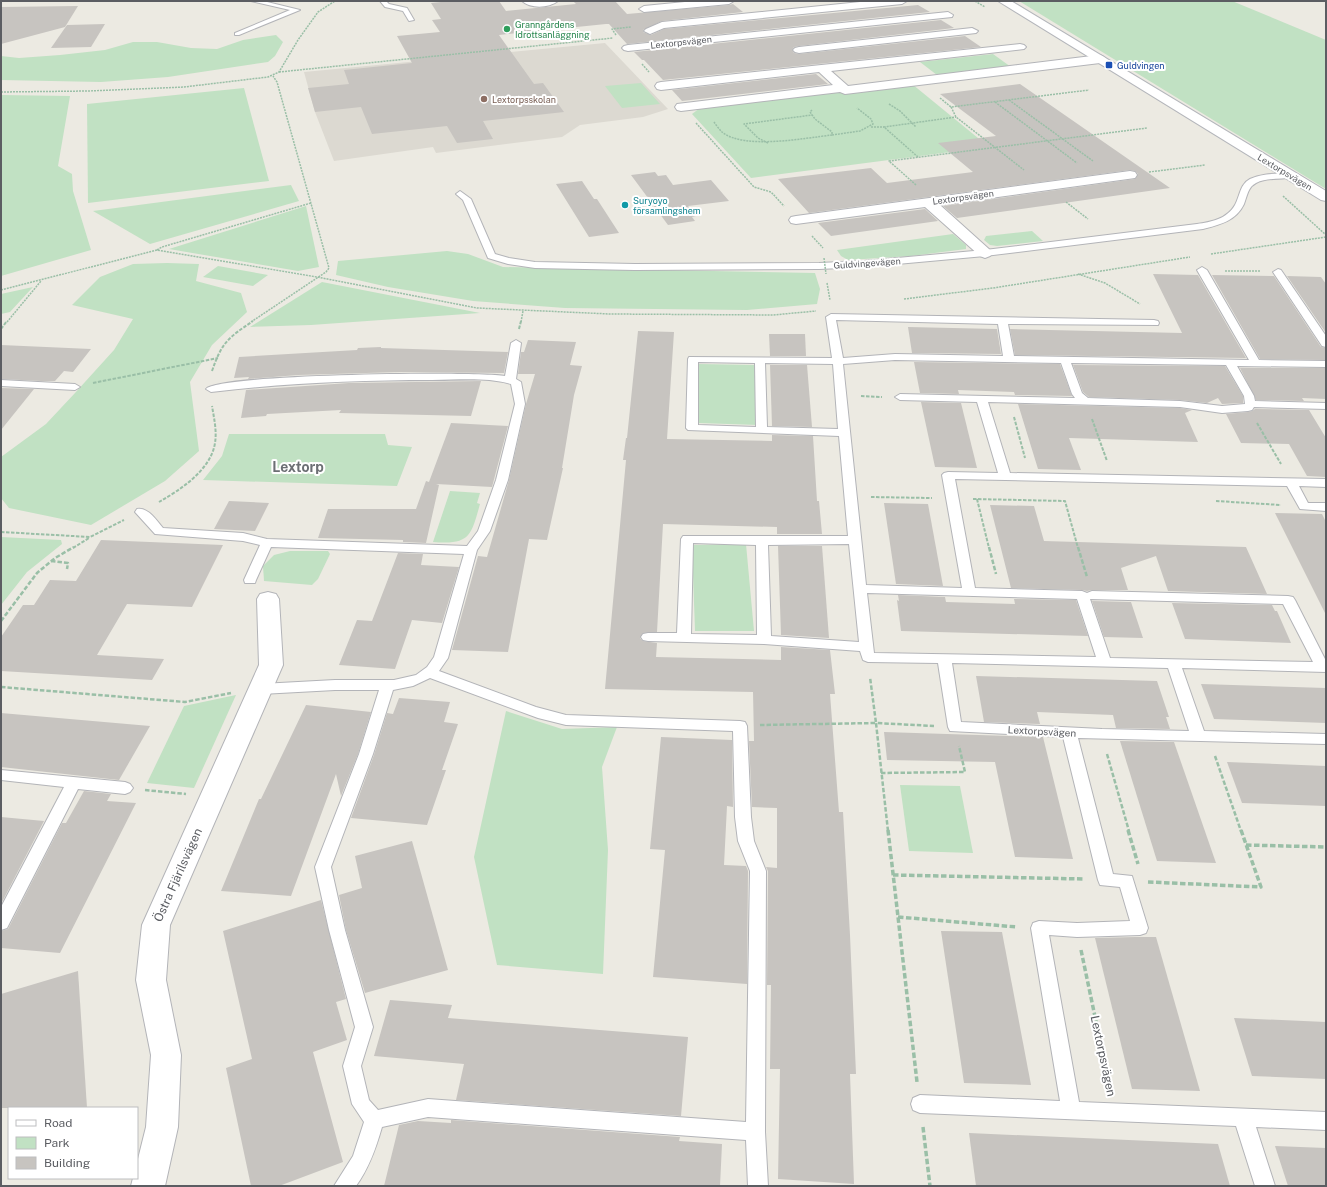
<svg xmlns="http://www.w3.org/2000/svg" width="1327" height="1187" font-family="'Public Sans',sans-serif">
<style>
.education{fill:#dcd9d1}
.green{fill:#c1e1c3}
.building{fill:#c7c4c0}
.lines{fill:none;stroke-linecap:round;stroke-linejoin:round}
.lane-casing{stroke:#b3b4b8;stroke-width:2}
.street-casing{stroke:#b3b4b8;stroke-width:2}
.secondary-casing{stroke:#b4b6bb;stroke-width:2}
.path-far3{stroke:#9abfa7;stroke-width:1.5;stroke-dasharray:2 1;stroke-linecap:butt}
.path-far2{stroke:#9abfa7;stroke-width:2;stroke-dasharray:3.5 1.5;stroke-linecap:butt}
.path-far1{stroke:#9abfa7;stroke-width:2.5;stroke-dasharray:4.5 2;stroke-linecap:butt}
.path{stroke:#9abfa7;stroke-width:3.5;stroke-dasharray:5.5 2.5;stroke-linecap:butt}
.lane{fill:#fff;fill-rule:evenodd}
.street{fill:#fff;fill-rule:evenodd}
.secondary{fill:#fff;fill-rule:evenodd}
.path-bridge{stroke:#9abfa7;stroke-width:1.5;stroke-dasharray:2 1;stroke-linecap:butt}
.leisure-dot{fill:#2e9e5b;stroke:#fff;stroke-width:1.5}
.transit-dot{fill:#1a4fb4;stroke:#fff;stroke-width:1.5}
.education-dot{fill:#8d6e63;stroke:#fff;stroke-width:1.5}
.culture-dot{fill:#0f9aa8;stroke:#fff;stroke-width:1.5}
.labels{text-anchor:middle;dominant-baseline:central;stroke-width:4;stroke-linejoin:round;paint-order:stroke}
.far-leisure-label{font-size:9px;fill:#27864d;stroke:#fff;text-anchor:start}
.far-street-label{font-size:9px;fill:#5b5d62;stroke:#fff}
.far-transit-label{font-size:9px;fill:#164399;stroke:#fff;text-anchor:start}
.far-education-label{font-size:9px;fill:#785e54;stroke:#fff;text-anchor:start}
.far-culture-label{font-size:9px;fill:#0d838f;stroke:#fff;text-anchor:start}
.street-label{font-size:10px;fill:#5b5d62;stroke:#fff}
.near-street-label{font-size:12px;fill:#5b5d62;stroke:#fff}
.district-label{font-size:14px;font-weight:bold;fill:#6c6f74;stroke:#fff}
</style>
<rect width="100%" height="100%" fill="#eceae2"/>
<polygon class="education" points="605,43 668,109 643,117 580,125 562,137 436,153 433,147 334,161 315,112 304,72"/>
<g class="green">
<polygon points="1019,1 1232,1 1326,40 1326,189"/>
<polygon points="276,35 283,42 275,56 268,62 168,77 101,82 1,80 1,56 19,58 60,55 105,50 133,42 157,42 191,48 217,49 243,40"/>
<polygon points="993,54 1011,67 937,75 920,62"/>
<polygon points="641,83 660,104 622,108 605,86"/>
<polygon points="912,84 989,147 751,178 692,114 700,108"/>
<polygon points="244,88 269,181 88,203 87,104"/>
<polygon points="1,95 70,96 58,166 72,174 73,191 91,250 1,276"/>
<polygon points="291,185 299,201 150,244 93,211"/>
<polygon points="306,206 319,267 298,271 169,249"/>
<polygon points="1032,231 1043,241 997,246 990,245 984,240 986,236"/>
<polygon points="953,234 966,245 966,249 911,256 848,260 841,256 837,250"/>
<polygon points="447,251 468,254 503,267 815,273 820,289 817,304 747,310 565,308 473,301 388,287 336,275 338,261"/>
<polygon points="167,263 199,264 196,281 241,293 247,312 212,345 190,382 199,451 165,481 91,525 9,508 1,498 1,457 46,424 75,393 114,350 133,319 72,305 100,277 133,264"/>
<polygon points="218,266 268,275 253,286 203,277"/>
<polygon points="322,282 480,313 311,325 250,327"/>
<polygon points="33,287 10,312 1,314 1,294"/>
<polygon points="699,364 756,365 758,425 698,423"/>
<polygon points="229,434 385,434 388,445 412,447 397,486 203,480 222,456"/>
<path d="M450 491 480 493 477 503 480 504C471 536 470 545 433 542Z"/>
<polygon points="1,537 61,540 62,544 27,572 1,605"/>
<polygon points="746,544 754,631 695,631 692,545"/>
<polygon points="290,551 328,551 330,554 318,579 312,585 264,581 263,566 274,555"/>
<polygon points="236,695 194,788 147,783 184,706"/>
<polygon points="506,711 562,729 617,727 602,767 608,850 603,974 497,965 474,857"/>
<polygon points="900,785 960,786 973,853 909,851"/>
</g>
<g class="building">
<polygon points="451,1 499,1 506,11 576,4 573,1 615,1 627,14 729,5 733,4 743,12 662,21 643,30 643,32 651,35 664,29 918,5 930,12 627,44 609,24 606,24 499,35 534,84 543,83 564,112 483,121 493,139 457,143 447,126 372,134 361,107 315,112 308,88 349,84 344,70 412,63 397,36 440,32 432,20 441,19 431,3"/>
<polygon points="78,6 65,27 1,44 1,7"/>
<polygon points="941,20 954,28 799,46 794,47 792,50 794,53 799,54 965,36 981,47 663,80 644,60 642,60 634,52"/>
<polygon points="105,24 91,47 51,48 67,25"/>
<polygon points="816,74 828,84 682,101 672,90"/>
<polygon points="1020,84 1170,188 957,218 943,206 1135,179 1138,174 1135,171 1130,170 809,213 778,179 871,168 887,183 973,172 938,143 996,136 940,94"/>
<polygon points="655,172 658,176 666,175 673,185 711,180 729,201 688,206 696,216 692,217 695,221 668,225 631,175"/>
<polygon points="582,181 594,199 597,199 619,233 589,237 556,184"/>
<polygon points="925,209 938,221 831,236 818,223"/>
<polygon points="1153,274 1198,275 1246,358 1015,355 1010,329 1182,333"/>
<polygon points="1212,275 1274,276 1321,347 1326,348 1326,360 1260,359"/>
<polygon points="1287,276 1321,277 1326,284 1326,333"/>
<polygon points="908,327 997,329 1001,354 912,353"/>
<polygon points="638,331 674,332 667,439 772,441 772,435 813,436 817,501 819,501 822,534 777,534 777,527 663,524 657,632 643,633 640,638 643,641 657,643 656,657 781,660 781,647 830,650 835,694 830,694 839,812 843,812 850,935 856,1074 850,1074 854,1184 778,1179 780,1069 770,1069 771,985 767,985 768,871 766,867 777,868 777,808 752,807 749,741 754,741 753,692 605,689 626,460 623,460 626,438 627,438"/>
<polygon points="769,334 805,334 806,356 770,356"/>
<polygon points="528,340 576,342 570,365 582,366 574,395 562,468 563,468 547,540 529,539 508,652 452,650 478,556 487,557 509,480 526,404 535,374 518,374 521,352 524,352"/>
<polygon points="1,345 91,349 73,372 64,371 55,381 41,381 1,379"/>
<polygon points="381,347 381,348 508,352 504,373 400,372 298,375 248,379 249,377 234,378 239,357 357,350 358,348"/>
<polygon points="914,362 1060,364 1072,396 1015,395 1014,392 958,390 959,394 920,393"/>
<polygon points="770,365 807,365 812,427 772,426"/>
<polygon points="1073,365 1225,366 1243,396 1243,403 1222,404 1218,398 1207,403 1180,400 1089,397 1083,392"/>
<polygon points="1240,368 1326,368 1326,399 1302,398 1304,401 1256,400"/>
<polygon points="481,381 471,416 339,413 341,410 267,414 266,416 241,418 246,390 349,383"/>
<polygon points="1,388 34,389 1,430"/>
<polygon points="921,402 961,403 977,468 935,467"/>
<polygon points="1018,404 1180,408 1192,410 1185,413 1198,442 1069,438 1081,470 1038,469"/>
<polygon points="1255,409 1309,410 1326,438 1326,477 1307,476 1289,444 1241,443 1226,414 1248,412 1252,411"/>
<polygon points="451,423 508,426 492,487 436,484 439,485 426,543 403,542 403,540 318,538 328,509 416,509 426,481 429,482"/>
<polygon points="229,501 269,503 255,531 214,529"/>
<polygon points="884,503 928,504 943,586 896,584"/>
<polygon points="990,505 1034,506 1044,541 1246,547 1267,594 1168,591 1156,556 1121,568 1128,590 1092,590 1087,591 1082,590 1011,588"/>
<polygon points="1275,513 1322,514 1326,522 1326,615"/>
<polygon points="101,540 223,545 192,607 127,604 97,655 164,659 152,680 1,671 1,637 23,605 34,605 50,580 76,581"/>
<polygon points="778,546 822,546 829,638 781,635"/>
<polygon points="398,553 423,554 421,565 459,567 442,623 412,620 395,669 339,665 357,620 372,621"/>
<polygon points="898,595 945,597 946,602 1015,604 1014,599 1076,600 1088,636 901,631 897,600 899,601"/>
<polygon points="1092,601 1131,602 1143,638 1104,637"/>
<polygon points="1172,603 1272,605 1275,611 1277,611 1291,643 1185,639"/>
<polygon points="976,676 1157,681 1169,717 1166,717 1170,729 1116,728 1113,715 1037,712 1040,724 984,722"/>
<polygon points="1201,684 1326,688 1326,723 1214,719"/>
<polygon points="399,698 450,702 444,722 458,724 442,770 446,770 427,825 351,818 374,755 387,713 393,714"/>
<polygon points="306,705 371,712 358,754 341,796 336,774 291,896 221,891 259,799 261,799"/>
<polygon points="1,713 150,726 119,780 1,767"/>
<polygon points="884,732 1043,737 1073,859 1015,857 995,762 887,760"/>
<polygon points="661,737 732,740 733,807 727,806 724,865 746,866 748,871 747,984 653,977 665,850 650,849"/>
<polygon points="1120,741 1174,742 1216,863 1157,861"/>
<polygon points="1227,762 1326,766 1326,806 1242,803"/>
<polygon points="84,791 111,794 107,801 136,803 60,953 1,948 1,931 8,929 62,823 66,823"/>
<polygon points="1,817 44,821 1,904"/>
<polygon points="412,841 448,970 365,993 346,930 339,895 362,888 355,856"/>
<polygon points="321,900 346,999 336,1002 347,1040 313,1052 343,1162 279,1186 251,1186 226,1068 252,1059 223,931"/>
<polygon points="941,931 1002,932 1031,1085 964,1083"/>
<polygon points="1135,937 1156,937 1200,1091 1132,1089 1095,938"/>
<polygon points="78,971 87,1108 1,1108 1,994"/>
<polygon points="390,1000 452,1005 448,1018 688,1037 681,1116 456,1100 464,1064 374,1056"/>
<polygon points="1234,1018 1326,1022 1326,1079 1252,1076"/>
<polygon points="451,1120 680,1137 679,1141 722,1144 720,1186 384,1186 399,1125 418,1121 451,1123"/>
<polygon points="969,1133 1218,1144 1230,1186 976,1186"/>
<polygon points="1275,1146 1326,1148 1326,1186 1288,1186"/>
</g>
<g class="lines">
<defs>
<g id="lane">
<polygon points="251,1 263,1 300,10 239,35 235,35 235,33 290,10"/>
<polygon points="380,1 386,1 389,4 407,8 414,20 409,21 403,11 385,7"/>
<path d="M522 1 540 2 558 1C549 8 531 9 522 1Z"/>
<path d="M1290 173 1294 175 1293 177C1281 180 1267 177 1256 183 1248 187 1247 196 1244 204 1236 221 1219 225 1203 229L985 256 864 267 819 269 635 270 535 268 508 264 488 258 463 200 456 194 460 191 471 199 495 254 509 258 535 262 635 264 819 263 864 261 985 250 1197 224C1211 222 1227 219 1235 205 1240 196 1240 184 1250 179 1262 173 1277 174 1290 173Z"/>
<path d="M1202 267 1207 270 1259 360 1326 361V367L1237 366 1254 396 1255 401 1326 403V409L1254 407 1252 410 1248 411 1222 413 1180 407 988 402 1010 473 1326 479V487L1299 486 1308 503H1326V511L1300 509 1287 486 955 479 975 588 1082 591 1087 593 1092 591 1288 596 1293 597 1295 600 1326 661V672L1182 668 1204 731 1326 734V744L1078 738 1113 874 1132 876 1148 928 1146 933 1140 935 1077 937 1049 935 1079 1102 1326 1112V1130L1256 1127 1275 1186H1255L1236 1126 920 1113 913 1110 911 1104 913 1098 920 1095 1060 1101 1031 928 1033 923 1039 921 1077 923 1130 921 1120 887 1100 885 1098 880 1063 737 950 731 948 727 938 663 868 662 863 660 860 651 764 644 648 641 643 640 641 637 643 634 648 633H677L681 539 683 536H848L839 436 688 430 686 428 688 359 689 357 832 358 826 317 831 314 1154 320 1158 321 1159 323 1158 325 1008 324 1014 356 1249 360 1197 270ZM836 320 998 324 1003 356 895 354 843 358ZM895 360 1061 363 1072 394 1075 398 900 394 895 397 900 400 977 402 998 473 948 472 944 473 942 475 962 588 866 585 843 364ZM698 362 755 363 756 427 698 425ZM765 363 833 364 838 429 767 427ZM1071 363 1226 365 1244 396 1245 404 1222 406 1180 401 1088 398 1082 393ZM693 543 756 545 757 635 691 634ZM849 544 859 642 771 636 768 545ZM867 593 1077 599 1096 657 874 653ZM1090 599 1283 604 1313 662 1110 658ZM952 663 1168 668 1189 731 1102 729 961 722Z"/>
<polygon points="1278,269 1281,270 1326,336 1326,347 1322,346 1273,272"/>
<path d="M516 340 521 343 516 379 521 382 525 404 508 480 490 531 477 550 448 658 439 671 536 707 566 715 740 721 745 722 747 726 751 817 754 841 766 871 765 1132 768 1186H748L746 1140 428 1117 382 1127C376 1148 369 1168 356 1186H334L353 1156 364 1122 352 1104 343 1066 355 1027 329 930 315 867 359 754 379 690H335L261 694 256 692 254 689 256 686 261 684 335 680H394L416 675 427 667 434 657 464 554 271 547 256 580 255 583H245L244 580 260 545 243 541 155 534 135 512 137 509C148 507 156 520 163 528L243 533 267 539 467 546 478 531 496 480 515 404 511 384C486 377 458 380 432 380 358 380 285 383 211 392L206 389C218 374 474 371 505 376L511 343ZM430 678 538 718 566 725 733 731 735 817 738 841 750 871 746 1122 428 1099 378 1110 369 1100 361 1066 373 1027 345 930 331 867 373 754 393 690 413 686Z"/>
<polygon points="1,380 75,384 80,387 75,390 1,386"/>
<polygon points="1,770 125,782 130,784 133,788 130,792 125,794 78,789 7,928 1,930 1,907 64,787 1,780"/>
</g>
<g id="street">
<polygon points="695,1 734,1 729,4 644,12 639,9 644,6"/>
<polygon points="870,1 907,1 902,4 664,28 650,34 644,31 646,29 662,22"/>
<polygon points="948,12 953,15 952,17 628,51 624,50 622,48 624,46 628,45"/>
<polygon points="972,28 978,31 976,33 799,53 795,52 793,50 795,48 799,47"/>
<polygon points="1020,44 1024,45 1026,47 1024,49 831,71 848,86 1100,55 1104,57 1106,59 1104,61 1100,63 845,94 840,92 681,111 677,110 675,107 677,104 833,85 819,72 661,90 657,89 655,86 657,83 661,82"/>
<polygon points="1130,171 1135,172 1137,175 1135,178 940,205 990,250 993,253 990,256 985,258 980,256 925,207 796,224 791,223 789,220 791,217 796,216"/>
<polygon points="268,592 276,594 279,599 283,665 170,925 166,980 181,1055 178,1127 165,1186 131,1186 133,1178 137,1178 137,1163 146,1127 151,1055 136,980 142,925 259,665 257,599 260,594"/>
</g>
<polygon id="secondary" points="998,1 1011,1 1326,191 1326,201 1321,200"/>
</defs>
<use href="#lane" class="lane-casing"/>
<use href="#street" class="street-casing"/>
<use href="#secondary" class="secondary-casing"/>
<g class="path-far3">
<polyline points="975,1 985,7"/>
<polyline points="616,35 612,29 631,27"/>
<polyline points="642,64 649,72"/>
<polyline points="279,72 613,38"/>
<polyline points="1,92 88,91 184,87 268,77 279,72 298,40 318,12 335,1"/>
<polyline points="940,98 951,107 1089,90"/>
<polyline points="1009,100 1093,161"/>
<polyline points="995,102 1077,163"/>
<polyline points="889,104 900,111 916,127"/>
<polyline points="951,107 956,117 1024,170"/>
<path d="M714 122C716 125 719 129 722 132 744 150 805 138 832 135V132L815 119 810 112 812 110"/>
<polyline points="696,123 754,187 771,192 784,206"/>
<polyline points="871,127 884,127"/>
<polyline points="832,135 860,131 873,124 871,119 857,108"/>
<polyline points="768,143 758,138 744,124 812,115"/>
<polyline points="918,157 884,127 956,117"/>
<polyline points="1149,172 1205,165"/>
<polyline points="916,185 889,161 1147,128"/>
<polyline points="1283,196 1326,235"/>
<polyline points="1066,202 1088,219"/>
<polyline points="812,236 823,248"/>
<polyline points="157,250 162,247 311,203"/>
<polyline points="1211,254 1326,237"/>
<polyline points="1225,271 1260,271"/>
<polyline points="1078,274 1105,283 1140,304"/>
<polyline points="827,283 830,300"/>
<polyline points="1,290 157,250 317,277 477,308 610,314 773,315 816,311"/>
<polyline points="904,299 993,288 1190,257"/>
<polyline points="7,322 41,281"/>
<polyline points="251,322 326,272 329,268 277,82 273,76"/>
<polyline points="521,322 523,311"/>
</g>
<g class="path-far2">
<polyline points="1,329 7,321"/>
<polyline points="519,329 521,321"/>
<path d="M212 371C222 342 228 338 253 321"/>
<polyline points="93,383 218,358"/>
<polyline points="861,396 882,397"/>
<polyline points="1014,417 1025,458"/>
<polyline points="1092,419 1107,461"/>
<polyline points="1257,423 1281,464"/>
<polyline points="871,497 932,498"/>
<polyline points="973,499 1065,501 1078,548"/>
<polyline points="977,499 989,548"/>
<polyline points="1216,501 1281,505"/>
<path d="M159 502C180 490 211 470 215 443 217 431 214 418 212 406"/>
<polyline points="1,532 90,537 124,520"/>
<polyline points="73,548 89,538"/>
</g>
<g class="path-far1">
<polyline points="989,547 996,574"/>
<polyline points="1078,547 1087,577"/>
<polyline points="51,561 68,563 67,569"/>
<polyline points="1,621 37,573 55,558 74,547"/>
<polyline points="1,687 185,702 231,693"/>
<polyline points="760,725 876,723 870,677"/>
<polyline points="1107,754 1129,831"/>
<polyline points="1215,756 1241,831"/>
<polyline points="881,773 965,772 959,746"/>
<polyline points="145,790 186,794"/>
<polyline points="888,831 876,723 934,726"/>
</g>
<g class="path">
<polyline points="888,830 917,1082"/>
<polyline points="1128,830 1138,864"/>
<polyline points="1246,845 1326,847"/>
<polyline points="893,875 1084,879"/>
<polyline points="1148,882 1261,887 1241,830"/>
<polyline points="898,917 1017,927"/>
<polyline points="1081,950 1110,1088"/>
<polyline points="923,1127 930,1186"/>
</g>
<use href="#lane" class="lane"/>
<use href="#street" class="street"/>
<use href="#secondary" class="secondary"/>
<polyline class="path-bridge" points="824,258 826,274"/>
</g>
<circle class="leisure-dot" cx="507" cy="29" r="4"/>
<rect class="transit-dot" x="1105" y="61" width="8" height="8" rx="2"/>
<circle class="education-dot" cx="484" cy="99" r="4"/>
<circle class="culture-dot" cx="625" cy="205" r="4"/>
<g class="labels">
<g class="far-leisure-label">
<text x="515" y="24">Granngårdens<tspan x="515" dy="10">Idrottsanläggning</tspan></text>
</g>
<g class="far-street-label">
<text transform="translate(681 42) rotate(-6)">Lextorpsvägen</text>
<text transform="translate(1285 172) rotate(31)">Lextorpsvägen</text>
<text transform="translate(963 197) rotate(-8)">Lextorpsvägen</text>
<text transform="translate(867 263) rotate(-4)">Guldvingevägen</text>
</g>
<g class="far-transit-label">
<text x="1117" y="65">Guldvingen</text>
</g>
<g class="far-education-label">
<text x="492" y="99">Lextorpsskolan</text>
</g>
<g class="far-culture-label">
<text x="633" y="200">Suryoyo<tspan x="633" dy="10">församlingshem</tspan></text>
</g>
<g class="street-label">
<text transform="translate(1042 731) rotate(3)">Lextorpsvägen</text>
</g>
<g class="near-street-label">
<text transform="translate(178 875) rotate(-66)">Östra Fjärilsvägen</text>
<text transform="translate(1103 1056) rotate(78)">Lextorpsvägen</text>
</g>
<g class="district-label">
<text x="298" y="467">Lextorp</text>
</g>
</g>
<rect width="1327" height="1187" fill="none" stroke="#5b5d62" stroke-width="4"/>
<rect x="8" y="1107" width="130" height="72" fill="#ffffff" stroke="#bdbec0"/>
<rect x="16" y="1120" width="20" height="6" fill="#ffffff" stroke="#bdbec0"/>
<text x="44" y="1127" font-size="12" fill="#5b5d62">Road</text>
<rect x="16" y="1137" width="20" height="12" fill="#c1e1c3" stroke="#bdbec0"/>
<text x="44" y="1147" font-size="12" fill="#5b5d62">Park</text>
<rect x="16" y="1157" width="20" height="12" fill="#c7c4c0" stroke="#bdbec0"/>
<text x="44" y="1167" font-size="12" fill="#5b5d62">Building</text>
</svg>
